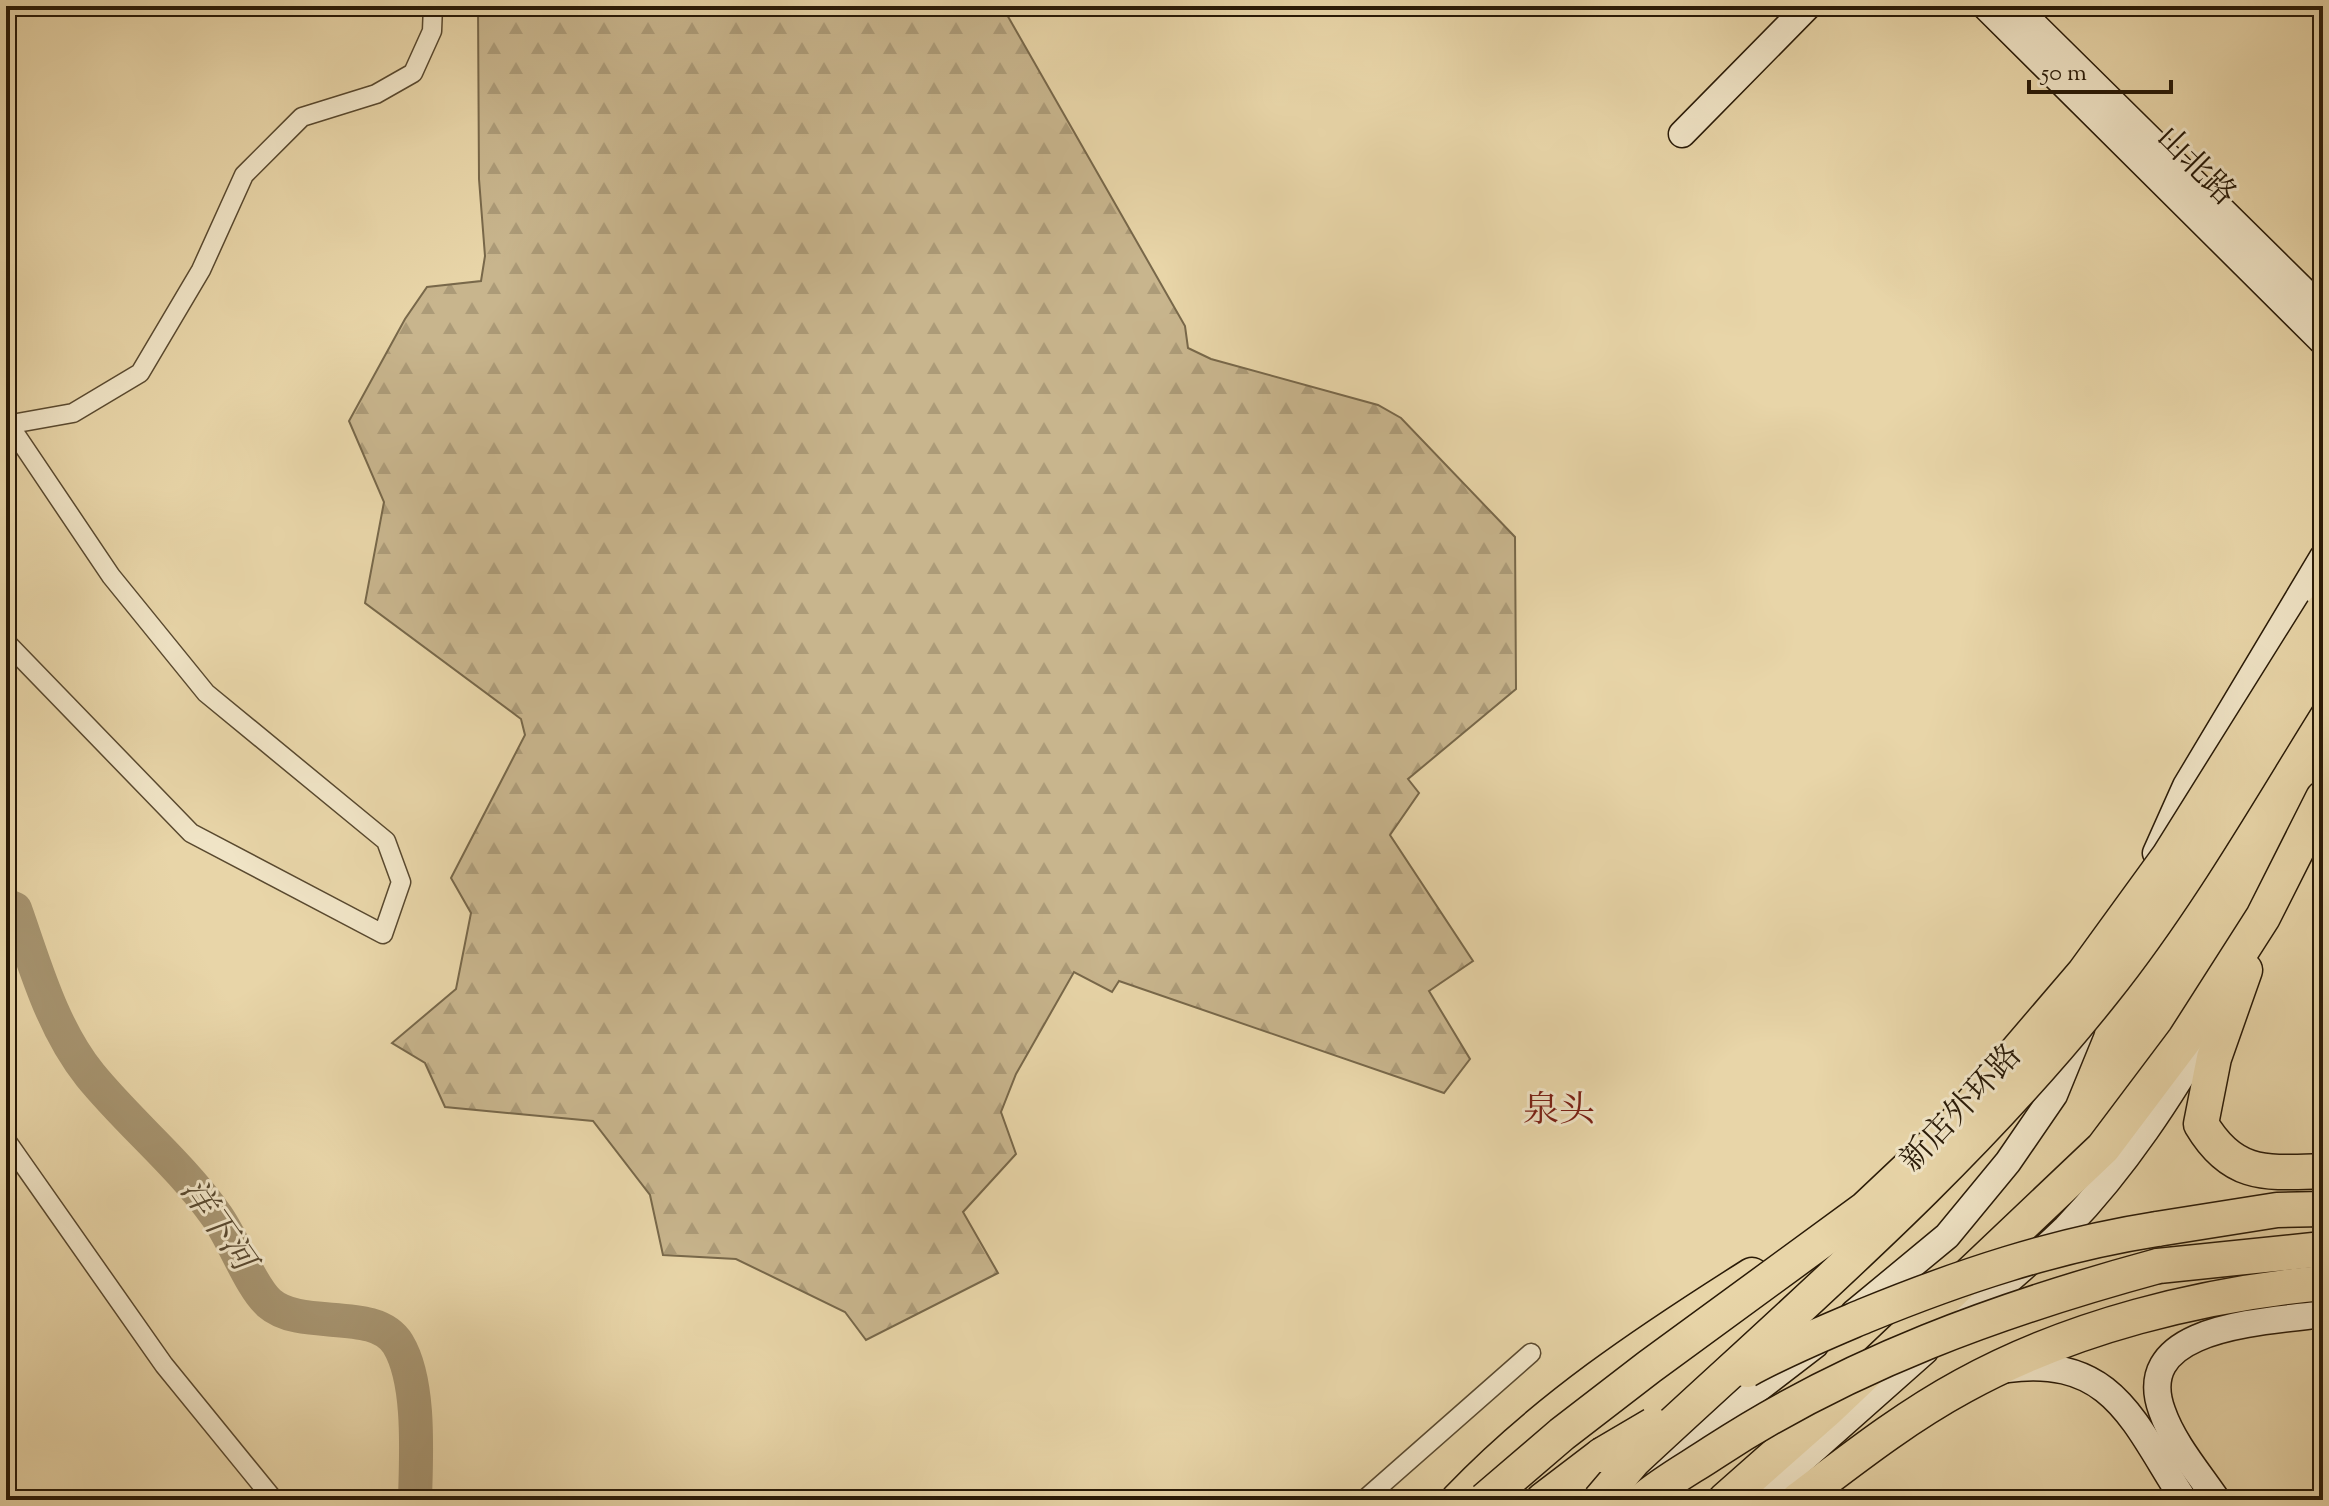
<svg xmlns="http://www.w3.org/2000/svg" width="2329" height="1506" font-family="'Sorts Mill Goudy','Noto Serif SC',serif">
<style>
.forest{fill:url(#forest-firs);stroke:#78684a;stroke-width:2}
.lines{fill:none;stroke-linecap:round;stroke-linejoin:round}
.river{stroke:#a79571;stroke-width:34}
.street-casing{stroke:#59492f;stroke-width:21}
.secondary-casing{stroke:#291a07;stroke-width:29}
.highway-casing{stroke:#291a07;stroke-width:37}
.street{stroke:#f0e4c6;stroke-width:18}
.secondary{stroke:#f0e4c6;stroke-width:26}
.highway{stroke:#e8d5a8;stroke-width:34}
.highway-bridge-casing{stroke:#291a07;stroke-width:37;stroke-linecap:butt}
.highway-bridge{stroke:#e8d5a8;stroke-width:34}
.labels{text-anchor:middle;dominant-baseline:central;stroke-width:6;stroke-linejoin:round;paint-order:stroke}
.street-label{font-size:32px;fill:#291a07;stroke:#f0e4c6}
.water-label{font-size:34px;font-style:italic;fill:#5b4b31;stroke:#f0e4c6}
.quarter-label{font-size:36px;fill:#7a1f14;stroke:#f0e4c6}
</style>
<defs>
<pattern id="forest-firs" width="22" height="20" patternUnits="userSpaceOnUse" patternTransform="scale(2)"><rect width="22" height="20" fill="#c8b58d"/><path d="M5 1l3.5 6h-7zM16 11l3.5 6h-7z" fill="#ac9b78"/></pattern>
</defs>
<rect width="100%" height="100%" fill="#e8d5a8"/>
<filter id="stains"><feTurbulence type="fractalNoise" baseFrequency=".0025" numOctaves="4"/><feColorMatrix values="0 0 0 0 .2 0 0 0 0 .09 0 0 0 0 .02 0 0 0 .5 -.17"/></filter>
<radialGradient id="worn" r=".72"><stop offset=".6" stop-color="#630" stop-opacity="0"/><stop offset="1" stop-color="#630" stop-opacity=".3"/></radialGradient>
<polygon class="forest" points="478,6 1002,6 1185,326 1188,348 1211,359 1378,405 1401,418 1515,537 1516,689 1408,779 1419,793 1390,835 1473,961 1429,991 1470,1059 1444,1093 1119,981 1112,992 1074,972 1016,1074 1001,1112 1016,1154 963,1212 998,1273 866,1340 845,1312 736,1259 663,1255 650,1195 593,1121 445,1107 425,1063 392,1043 456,989 471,913 451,878 525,735 521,719 365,603 384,502 349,421 405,319 427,287 481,281 485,256 479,179"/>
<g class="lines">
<path class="river" d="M6 905 15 909C35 965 52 1028 90 1075 129 1123 179 1163 216 1215 233 1238 250 1286 269 1303 302 1332 375 1306 398 1344 421 1382 416 1457 415 1500"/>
<defs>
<g id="street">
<polyline points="6,425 73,413 140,373 201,270 244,175 302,117 376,94 413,73 432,31 433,6"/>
<polyline points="6,642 191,833 383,934 401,882 386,841 206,693 111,576 10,426"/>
<polyline points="6,1140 164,1365 274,1500"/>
<polyline points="1364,1500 1531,1353"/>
</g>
<g id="secondary">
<polyline points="1985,6 2323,342"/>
<polyline points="2015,6 2323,310"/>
<polyline points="1682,134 1808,6"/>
<polyline points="2156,853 2186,786 2323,557"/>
<polyline points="1854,1313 1947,1236 2008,1162 2054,1095 2081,1029"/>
<path d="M1955 1326C1993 1294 2031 1262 2066 1228 2125 1167 2171 1096 2213 1023"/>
<path d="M2007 1369C2114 1355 2134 1424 2184 1500"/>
<polyline points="1613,1500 1815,1345"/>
<polyline points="1757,1500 1925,1351"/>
<path d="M2217 1500C2198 1472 2173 1443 2162 1411 2130 1324 2270 1322 2323 1314"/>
</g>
<g id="highway">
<path d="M2245 970 2214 1058 2201 1124C2233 1178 2267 1173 2323 1171"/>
<polyline points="2157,1229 2277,1210 2323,1209"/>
<polyline points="2158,1266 2323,1249"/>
<path d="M1458 1500C1545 1409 1646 1342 1752 1275"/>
<polyline points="1543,1500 1602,1455"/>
<polyline points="1725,1500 1829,1408 2103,1148 2185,1039 2263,917 2323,798"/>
<path d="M1798 1500C1851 1460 1904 1418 1963 1386 2070 1327 2202 1294 2323 1283"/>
</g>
</defs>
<use href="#street" class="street-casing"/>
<use href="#secondary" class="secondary-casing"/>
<use href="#highway" class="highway-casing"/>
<use href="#street" class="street"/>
<use href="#secondary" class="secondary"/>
<use href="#highway" class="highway"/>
<defs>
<g id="highway-bridge">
<path d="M1747 1370C1785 1349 1824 1333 1864 1316 1959 1277 2055 1245 2157 1229"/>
<polyline points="1602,1455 1653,1425"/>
<polyline points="1485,1500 1562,1434 1649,1367 1865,1209 1954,1125 2084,973 2169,856 2323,610"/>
<path d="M1600 1500 1634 1460C1796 1309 1966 1165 2104 991 2187 887 2251 769 2323 657"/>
<path d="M1643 1500C1664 1482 1690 1468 1714 1452 1850 1363 2000 1309 2158 1266"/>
</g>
</defs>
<use href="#highway-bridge" class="highway-bridge-casing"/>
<use href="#highway-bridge" class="highway-bridge"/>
</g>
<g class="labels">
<g class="street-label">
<text transform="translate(2195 167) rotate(45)">山北路</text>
<text transform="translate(1962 1109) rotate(-47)">新店外环路</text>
</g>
<g class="water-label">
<text transform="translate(216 1226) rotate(55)">洋下河</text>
</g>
<g class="quarter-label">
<text x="1559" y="1112">泉头</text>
</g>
</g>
<rect width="2329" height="1506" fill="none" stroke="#e8d5a8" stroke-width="32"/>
<rect x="8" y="8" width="2313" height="1490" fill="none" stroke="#291a07" stroke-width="4"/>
<rect x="16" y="16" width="2297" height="1474" fill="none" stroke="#291a07" stroke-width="2"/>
<path d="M2029 80v12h142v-12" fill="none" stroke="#291a07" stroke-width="4"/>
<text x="2041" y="80" font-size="24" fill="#291a07" stroke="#f0e4c6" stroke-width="6" paint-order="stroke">50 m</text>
<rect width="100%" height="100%" filter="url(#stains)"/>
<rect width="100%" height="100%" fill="url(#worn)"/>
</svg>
